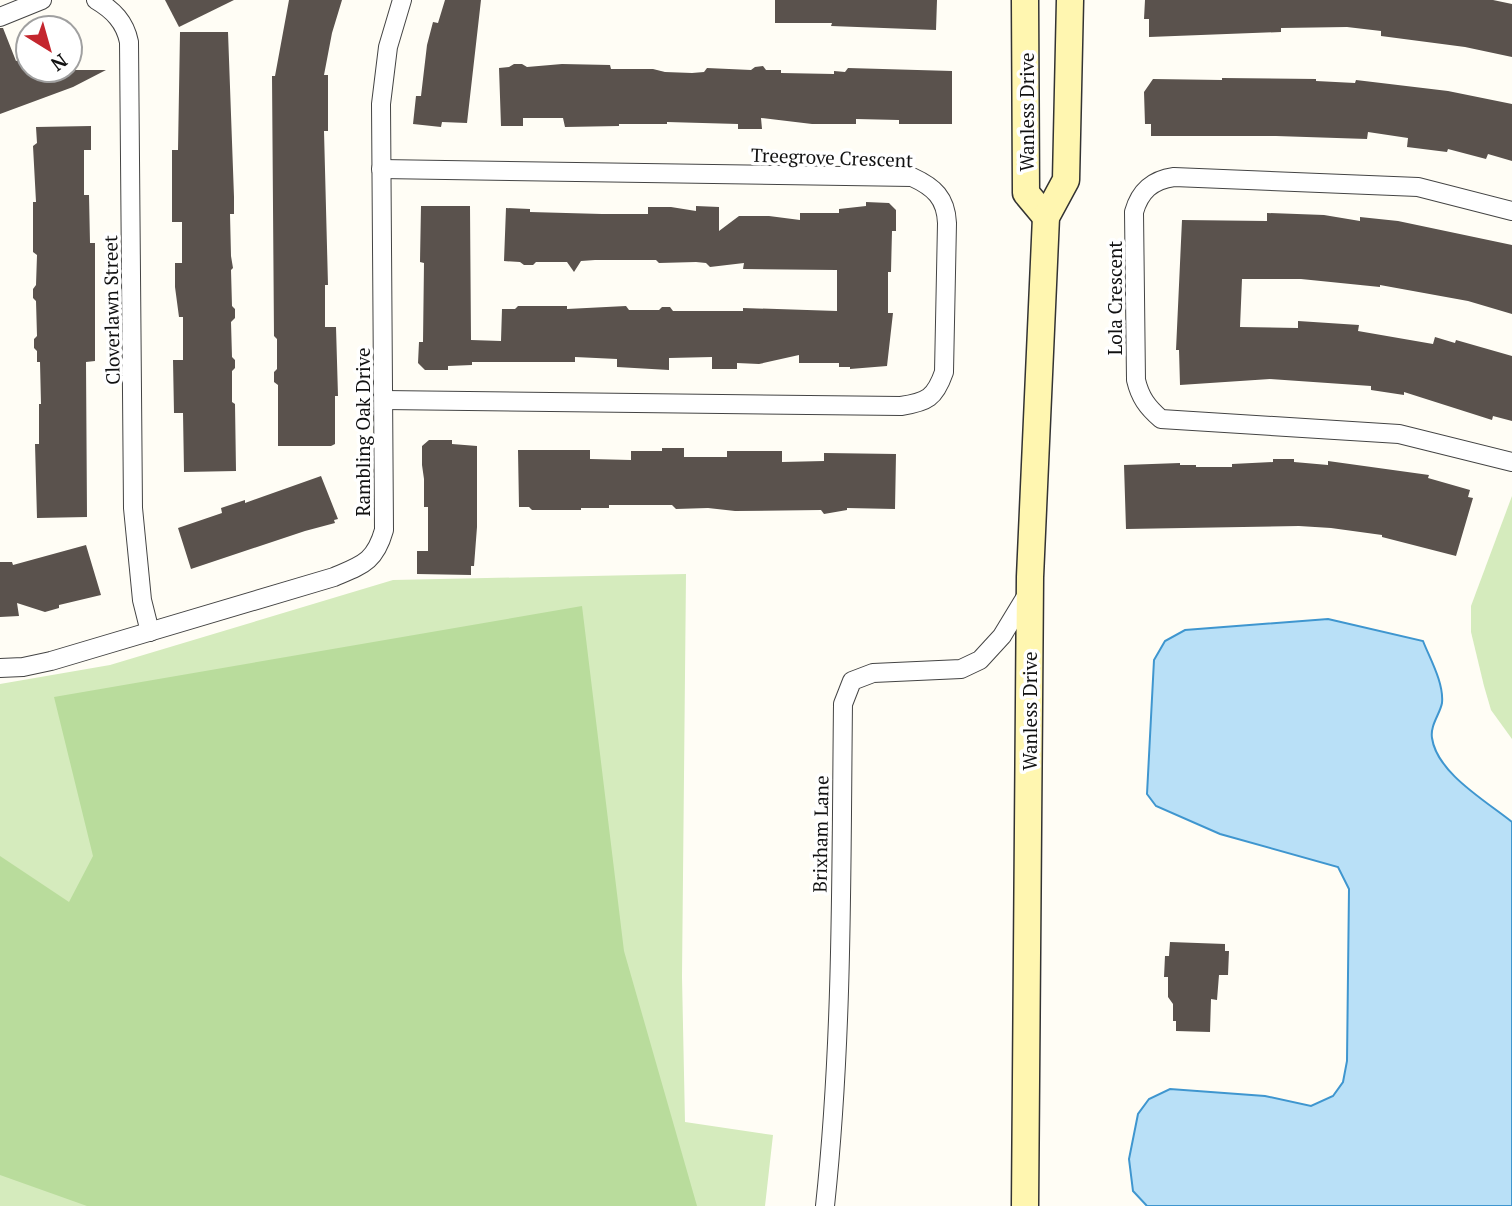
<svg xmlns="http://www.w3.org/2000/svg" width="1512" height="1206" font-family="'PT Serif',serif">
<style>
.green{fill:#d5ebbd}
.forest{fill:#b9dc9c}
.water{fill:#b9e0f7;stroke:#3f96cf;stroke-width:2}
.building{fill:#5a524d}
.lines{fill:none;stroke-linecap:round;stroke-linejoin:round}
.minor-casing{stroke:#444;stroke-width:20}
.secondary-casing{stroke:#333;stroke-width:29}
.minor{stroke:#fff;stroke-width:18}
.secondary{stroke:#fff6b0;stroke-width:26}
.labels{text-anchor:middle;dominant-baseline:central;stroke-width:7;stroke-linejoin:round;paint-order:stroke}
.street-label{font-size:19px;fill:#111;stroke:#fff}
</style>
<rect width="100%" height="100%" fill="#fffdf5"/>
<g class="green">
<polygon points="1512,496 1512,739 1491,710 1484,686 1471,632 1471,606"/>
<polygon points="686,574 682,977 685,1122 773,1135 765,1206 0,1206 0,684 110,665 393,580"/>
</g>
<polygon class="forest" points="582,606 624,951 697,1206 87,1206 0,1175 0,856 69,902 93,856 54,697"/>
<path class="water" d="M1328 619 1423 641C1430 659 1444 683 1442 703 1440 714 1430 725 1432 738 1437 773 1486 801 1512 822V1206H1147L1133 1191 1129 1159 1138 1114 1149 1099 1170 1089 1265 1096 1311 1106 1333 1096 1343 1082 1347 1061 1349 889 1338 867 1220 834 1156 806 1147 794 1154 660 1165 641 1185 630Z"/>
<g class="building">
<polygon points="165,0 234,0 179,27"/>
<polygon points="289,0 342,0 332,33 324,75 328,75 328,131 324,131 328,285 325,285 325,327 336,327 338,396 335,396 335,444 331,446 278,446 278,385 274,382 274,372 277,369 277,339 274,336 272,76 275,76"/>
<polygon points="445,0 481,0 467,123 442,122 441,127 413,124 416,96 421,96 427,45 433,22 438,23"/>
<polygon points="775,0 937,0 936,30 831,26 832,23 775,23"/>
<polygon points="1145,0 1493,0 1512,4 1512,57 1465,47 1381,36 1381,31 1347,27 1281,28 1281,32 1149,37 1149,19 1144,19"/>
<polygon points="0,28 3,28 16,61 28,57 28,70 106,70 73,87 0,114"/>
<polygon points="180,32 228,32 234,197 234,214 230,214 231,256 233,268 231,270 232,306 235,309 235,318 231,322 232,357 235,360 235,368 232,371 232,402 235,404 236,471 184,472 183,413 174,413 173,360 183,360 183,317 179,317 175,287 175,263 182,263 182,222 172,222 172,150 178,150"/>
<polygon points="514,64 522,64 527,67 562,64 610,65 611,69 653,69 665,72 692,73 704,72 707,68 751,70 755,67 763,66 766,70 781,70 781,73 834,74 834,71 845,72 848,68 952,71 952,124 899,124 899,120 856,119 856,124 812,124 761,118 762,129 738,129 738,124 667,122 667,124 619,124 619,126 565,127 563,118 523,118 523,126 501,126 499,68 509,67"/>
<polygon points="1222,78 1316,79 1316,81 1355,83 1356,80 1448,91 1512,104 1512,161 1488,154 1486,159 1448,149 1447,152 1407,147 1408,138 1368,132 1367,139 1276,136 1151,136 1151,124 1145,124 1144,92 1153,79 1222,80"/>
<polygon points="91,126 91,150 84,150 84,195 89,195 90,243 95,243 95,361 86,362 87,517 37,518 35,444 39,444 39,404 41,404 40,362 37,362 37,351 34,348 34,339 37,336 36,301 33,298 33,289 36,285 37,255 33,252 33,202 36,202 33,146 37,143 36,127"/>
<polygon points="866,202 889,203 896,210 896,231 892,231 891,272 888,272 888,313 893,313 887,366 850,369 850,367 839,367 839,363 799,363 799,355 759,364 737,363 737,369 712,369 712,357 669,358 669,370 617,367 617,359 575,357 575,362 472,362 472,365 448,366 448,370 425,370 418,363 419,342 423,342 424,263 420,262 421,206 470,206 471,340 501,341 502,309 515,309 518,306 567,306 567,309 626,306 629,310 659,310 662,307 670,307 673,311 743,311 743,308 837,311 837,270 743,269 744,263 710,267 706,263 696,262 659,263 656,260 595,260 581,261 574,272 567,262 536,262 533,265 524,265 520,262 504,261 506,208 530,209 530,212 602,214 648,214 648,207 671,207 696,211 696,206 719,207 719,231 739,216 769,216 800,220 800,213 839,213 839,209 866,206"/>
<polygon points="1267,213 1324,215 1360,221 1360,217 1398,221 1512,245 1512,314 1468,301 1380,285 1380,287 1301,279 1242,279 1240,327 1298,328 1298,321 1359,325 1358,331 1433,344 1435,337 1455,343 1456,340 1512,356 1512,421 1493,416 1492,420 1404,392 1404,395 1371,390 1371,386 1270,379 1180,385 1179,350 1176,350 1182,220 1267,221"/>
<polygon points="429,440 452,440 452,444 477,446 477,527 474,566 471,566 471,575 417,574 417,551 428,551 428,507 424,507 424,479 422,465 422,446"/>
<polygon points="662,448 684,448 684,457 727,457 727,451 782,451 782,462 824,461 824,453 896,454 895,509 847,508 847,510 824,514 821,510 735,511 708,508 676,509 672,505 609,505 609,508 581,508 581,510 532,510 529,507 519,507 518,450 590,450 590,459 631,460 631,451 662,451"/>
<polygon points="1273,459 1294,459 1294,462 1328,465 1328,461 1429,475 1428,478 1470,490 1468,497 1473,498 1456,556 1382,537 1382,535 1331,528 1299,526 1126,529 1124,465 1180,463 1180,465 1196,465 1196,467 1232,467 1232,464 1273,462"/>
<polygon points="321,476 338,519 334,520 335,523 305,531 191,569 178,528 222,513 221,508 245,500 245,503"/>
<polygon points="86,545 101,595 59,605 59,608 45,612 17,603 19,616 0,617 0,562 12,562 13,565"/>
<polygon points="1170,942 1225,944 1225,951 1229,951 1228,975 1219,975 1217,1000 1211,999 1210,1032 1176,1031 1176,1021 1173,1021 1173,1004 1168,997 1168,977 1164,977 1165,956 1169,956"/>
</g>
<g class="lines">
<defs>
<g id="minor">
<path d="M96 0C113 10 125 22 129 42L133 508 142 600 150 632"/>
<polyline points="0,17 42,0"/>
<path d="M381 169 912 177C934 187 946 198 947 223L944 372C935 398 927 402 901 406L384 400"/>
<path d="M1512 211 1418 187 1174 177C1152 180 1140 191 1134 212L1136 380C1140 397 1147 407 1161 419L1399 434 1512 462"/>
<path d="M0 668 23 667 51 661 334 577C362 565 375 562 384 530L381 104 388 47 402 0"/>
<path d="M825 1206C843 1039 841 871 843 704L852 681 873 673 961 669 980 660 1002 636 1028 593"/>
</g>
<g id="secondary">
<polyline points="1025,0 1026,193 1046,217"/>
<polyline points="1025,1206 1030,577 1046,217 1066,180 1070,0"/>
</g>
</defs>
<use href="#minor" class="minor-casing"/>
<use href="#secondary" class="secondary-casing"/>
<use href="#minor" class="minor"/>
<use href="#secondary" class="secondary"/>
</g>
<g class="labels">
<g class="street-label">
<text transform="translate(1026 112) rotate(-90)">Wanless Drive</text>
<text transform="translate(832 157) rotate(2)">Treegrove Crescent</text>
<text transform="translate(1114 298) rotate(-90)">Lola Crescent</text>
<text transform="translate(111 310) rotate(-91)">Cloverlawn Street</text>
<text transform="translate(362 432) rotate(-90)">Rambling Oak Drive</text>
<text transform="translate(1029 711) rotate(-90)">Wanless Drive</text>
<text transform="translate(820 834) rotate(-89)">Brixham Lane</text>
</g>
</g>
<g transform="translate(49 49) rotate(143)"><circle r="33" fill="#ffffff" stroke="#a0a0a0" stroke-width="2"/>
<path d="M0-5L12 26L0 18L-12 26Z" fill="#c4262e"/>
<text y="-10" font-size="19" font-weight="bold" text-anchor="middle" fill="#111111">N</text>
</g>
</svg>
